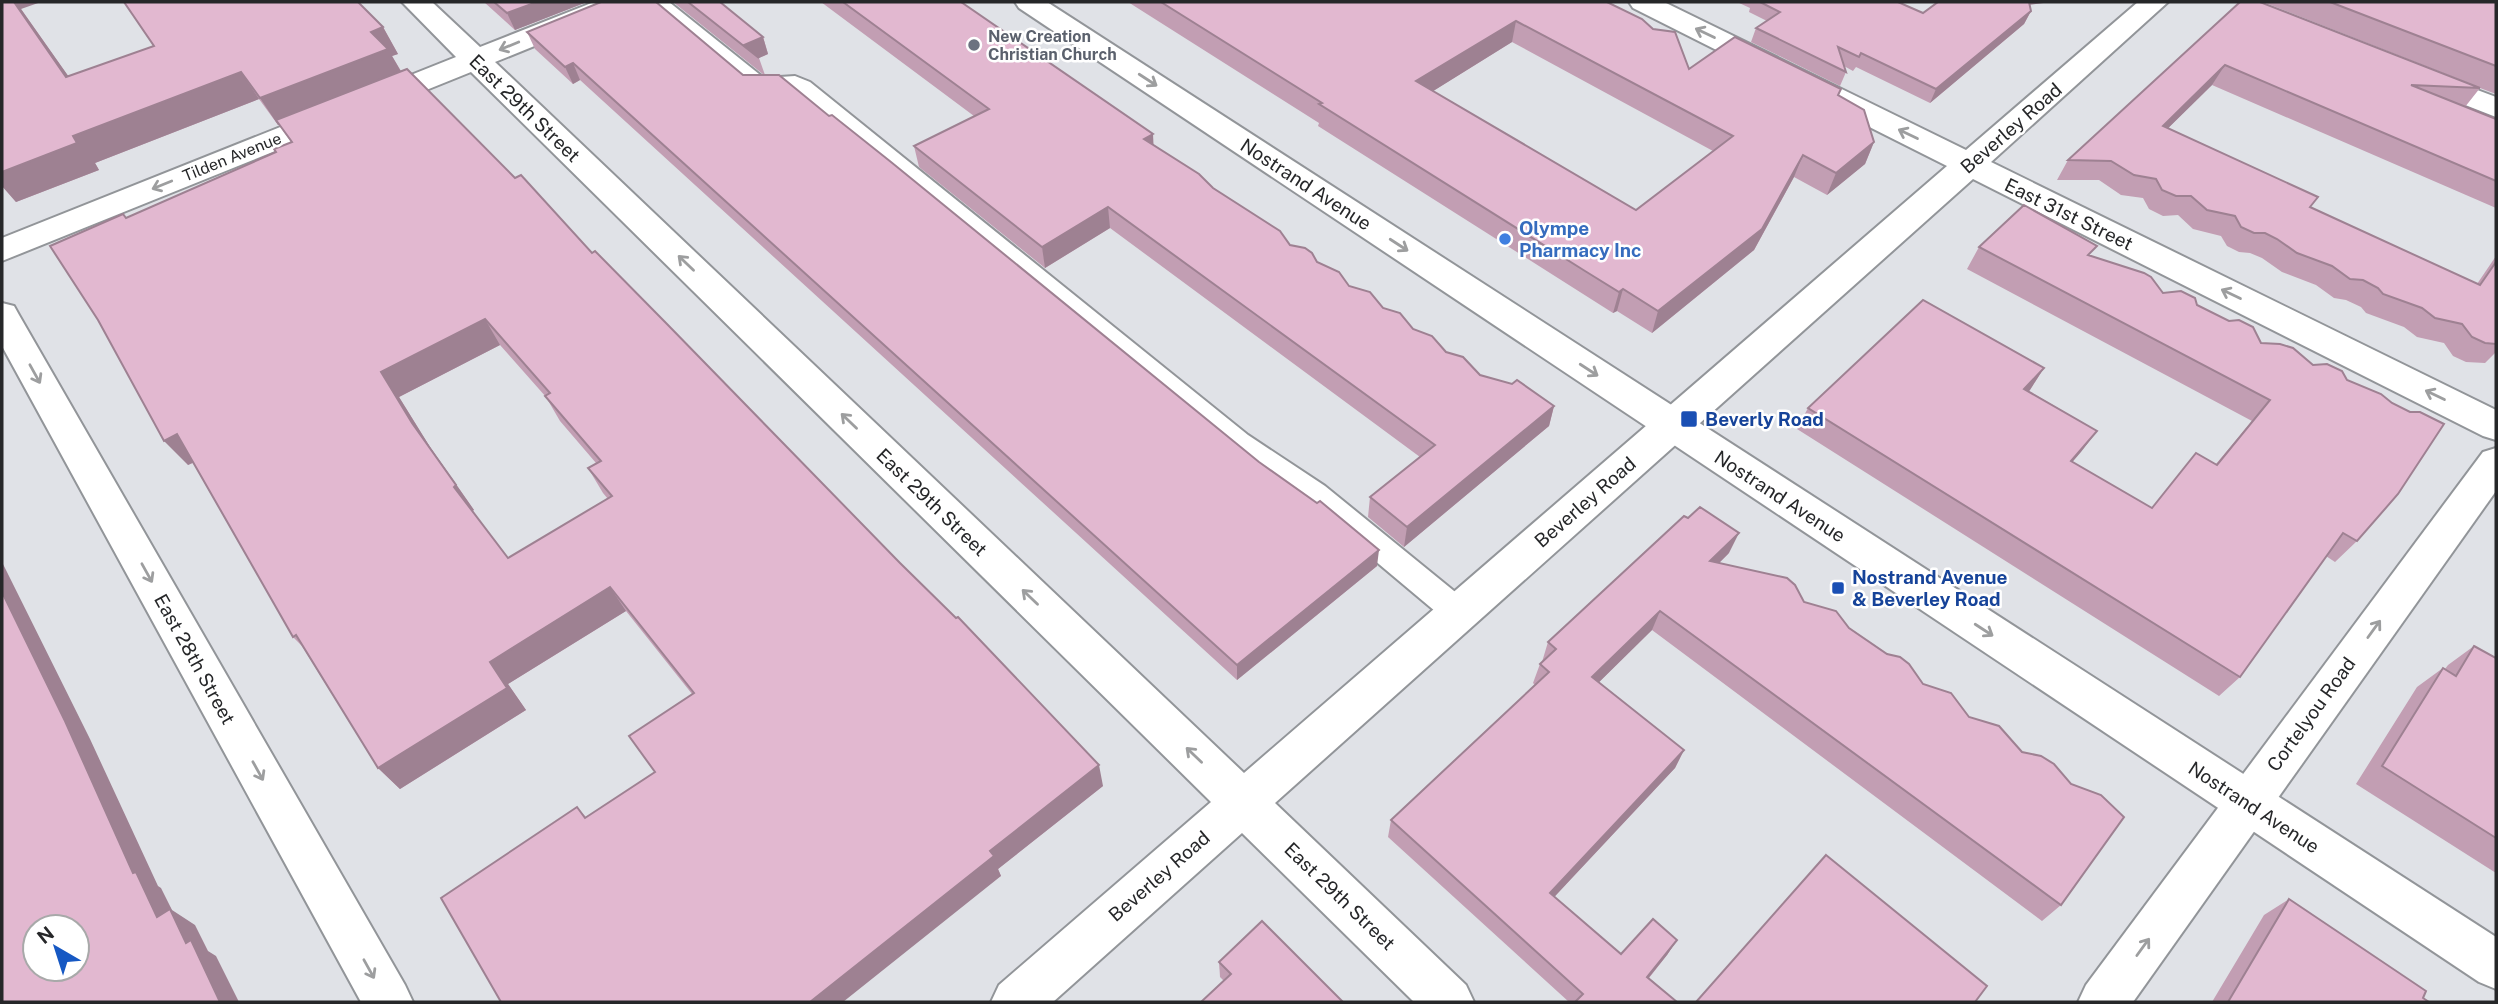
<svg xmlns="http://www.w3.org/2000/svg" width="2498" height="1004" font-family="'Public Sans',sans-serif">
<style>
.lines{fill:none;stroke-linecap:round;stroke-linejoin:round}
.lane-casing{stroke:#929599;stroke-width:4}
.street-casing{stroke:#929599;stroke-width:4}
.secondary-casing{stroke:#929599;stroke-width:4}
.lane{fill:#fff;fill-rule:evenodd}
.street{fill:#fff;fill-rule:evenodd}
.secondary{fill:#fff;fill-rule:evenodd}
.wall{fill:#c29eb3;fill-rule:evenodd}
.shaded-wall{fill:#9e8192}
.building{fill:#e2b8d0;stroke:#9e8192;stroke-width:2;fill-rule:evenodd}
.oneway{stroke:#9d9e9f}
.worship-dot{fill:#6b7280;stroke:#fff;stroke-width:2.5}
.shop-dot{fill:#3f7fe0;stroke:#fff;stroke-width:2.5}
.transit-dot{fill:#1a4fb4;stroke:#fff;stroke-width:2.5}
.labels{text-anchor:middle;dominant-baseline:central;stroke-width:5;stroke-linejoin:round;paint-order:stroke}
.far-worship-label{font-size:16px;font-weight:bold;fill:#5b616d;stroke:#fff;text-anchor:start}
.far-street-label{font-size:16px;fill:#262729;stroke:#fff}
.street-label{font-size:19px;fill:#262729;stroke:#fff}
.shop-label{font-size:19px;font-weight:bold;fill:#366cbe;stroke:#fff;text-anchor:start}
.transit-label{font-size:19px;font-weight:bold;fill:#164399;stroke:#fff;text-anchor:start}
</style>
<rect width="100%" height="100%" fill="#e0e2e7"/>
<g class="lines">
<defs>
<polygon id="lane" points="647,2 669,2 764,78 795,76 810,82 1248,435 1325,486 1470,604 1474,613 1470,622 1459,625 1448,622 1305,502 1228,449 794,92 791,89 751,90"/>
<g id="street">
<polygon points="402,2 432,2 480,47 594,2 632,2 628,8 495,62 1244,773 1947,166 1633,8 1629,2 1664,2 1966,150 2138,2 2168,2 1991,162 2496,410 2496,440 2483,436 1973,179 1275,803 1466,985 1474,1002 1414,1002 1242,833 1053,1002 991,1002 999,985 1211,802 471,72 2,261 2,238 456,57"/>
<polygon points="2424,70 2496,97 2496,117 2414,85 2409,79 2414,73"/>
<polygon points="2,303 14,306 19,315 405,985 413,1002 361,1002 2,346"/>
<polygon points="2496,448 2496,491 2133,1002 2078,1002 2086,985 2483,452"/>
</g>
<polygon id="secondary" points="1015,2 1047,2 2496,937 2496,989 2479,982 1019,8"/>
</defs>
<use href="#lane" class="lane-casing"/>
<use href="#street" class="street-casing"/>
<use href="#secondary" class="secondary-casing"/>
<use href="#lane" class="lane"/>
<use href="#street" class="street"/>
<use href="#secondary" class="secondary"/>
</g>
<g class="wall">
<path d="M2 2 21 9 68 76 383 27 398 54 392 56 401 71 515 178 592 253 1103 786 998 869 1001 876 501 1002 577 807 586 817 655 772 692 694 626 611 508 684 526 710 400 789 378 768 302 646 293 637 193 463 188 465 126 218 276 152 291 142 279 125H278L259 99 95 163 99 170 16 202 2 186ZM500 345 546 397 560 421 596 463 588 468 603 493 608 499 508 558 472 511 474 510 430 447 399 397Z"/>
<polygon points="484,2 587,2 515,30"/>
<polygon points="673,2 720,2 763,37 768,54 759,58 765,75 829,116 1377,566 1237,680 580,80 573,84 535,49 527,32 743,75 764,75"/>
<polygon points="821,2 961,2 1153,134 1153,144 1290,245 1317,262 1349,286 1383,308 1446,352 1480,375 1554,406 1549,426 1404,547 1368,517 1370,497 1420,457 1110,228 1045,268 919,167 914,146 974,116"/>
<path d="M1128 2H1607L1689 69 1841 89 1838 95 1874 142 1865 164 1827 195 1794 177 1754 250 1652 333 1617 311 1613 313 1318 126 1319 123ZM1512 42 1713 151 1636 210 1433 91Z"/>
<polygon points="1737,2 1898,2 1923,13 2030,5 2031,11 2024,24 1930,103 1856,67 1853,71 1844,66 1846,72 1840,86 1751,42 1756,28 1767,21 1749,12 1750,8"/>
<polygon points="2240,2 2471,84 2263,2 2496,2 2496,94 2480,88 2465,107 2496,119 2496,208 2212,85 2168,128 2310,208 2477,284 2496,256 2496,352 2485,363 2466,362 2453,356 2444,343 2417,337 2404,327 2366,313 2361,307 2346,300 2334,298 2316,285 2282,272 2262,258 2250,253 2239,252 2227,246 2221,236 2193,229 2178,215 2163,216 2149,209 2143,198 2121,195 2099,180 2057,180 2068,160"/>
<polygon points="1979,247 2091,256 2163,293 2197,305 2229,321 2357,541 2335,562 2326,556 2240,677 2219,696 1797,429 1808,408 2044,368 2029,391 2097,431 2072,462 2152,508 2196,453 2216,464 2252,421 1967,269"/>
<polygon points="1729,553 1719,563 1804,602 2061,905 2042,921 1652,630 1599,682 1684,750 1675,768 1554,897 1621,954 1677,940 1667,955 1649,978 1677,1002 1569,1002 1388,837 1391,820 1535,685 1533,683 1540,664 1542,662 1548,642"/>
<polygon points="2474,646 2496,658 2496,873 2356,784 2417,687 2443,668 2445,669 2448,665"/>
<polygon points="2289,899 2423,998 2429,1002 2212,1002 2264,915"/>
<polygon points="1219,962 1343,1002 1224,981 1220,977"/>
</g>
<g class="shaded-wall">
<polygon points="14,2 41,2 21,9 88,104 66,77"/>
<polygon points="537,2 587,2 515,30 507,13"/>
<polygon points="2023,2 2051,2 2021,6"/>
<polygon points="2031,11 2024,24 1930,103 1936,89"/>
<polygon points="1516,21 1512,42 1414,103 1416,81"/>
<polygon points="383,27 398,54 392,56 403,75 278,125 260,98 371,32"/>
<polygon points="763,37 768,54 759,58 744,45"/>
<polygon points="573,63 580,80 573,84 565,67"/>
<polygon points="2225,65 2212,85 2151,145 2163,126"/>
<polygon points="241,72 259,99 95,163 99,170 16,202 2,186 2,172 73,136"/>
<polygon points="1153,134 1154,155 1144,139"/>
<polygon points="1874,142 1865,164 1827,195 1836,173"/>
<polygon points="1803,155 1794,177 1754,250 1652,333 1658,311"/>
<polygon points="1108,207 1110,228 1045,268 1042,247"/>
<polygon points="1623,289 1617,311 1613,313 1619,292"/>
<polygon points="485,319 500,345 399,397 430,447 474,510 472,511 454,487 412,423 381,372"/>
<polygon points="2044,368 2030,390 2011,410 2024,389"/>
<polygon points="1554,406 1549,426 1404,547 1407,527"/>
<polygon points="2097,431 2081,452 2055,482 2071,461"/>
<polygon points="177,434 200,459 188,465 164,441"/>
<polygon points="1739,533 1729,553 1701,581 1710,561"/>
<polygon points="1379,550 1377,566 1237,680 1237,665"/>
<polygon points="2,562 90,739 158,886 161,888 172,910 195,925 208,951 216,956 239,1002 220,1002 186,943 157,917 133,873 2,592"/>
<polygon points="610,587 626,611 508,684 526,710 400,789 378,768 490,662"/>
<polygon points="1660,611 1652,630 1585,696 1592,677"/>
<polygon points="1684,750 1675,768 1543,909 1550,893"/>
<polygon points="1099,765 1103,786 998,869 1001,876 843,1002 810,1002 990,851"/>
<polygon points="1677,940 1667,955 1638,991 1647,977"/>
</g>
<g class="building">
<polygon points="2,2 14,2 66,77 154,46 124,2 358,2 383,27 371,32 388,49 260,98 241,72 73,136 77,143 2,172"/>
<polygon points="494,2 537,2 507,13"/>
<polygon points="601,2 656,2 743,75 779,75 829,116 832,115 891,162 1259,462 1317,503 1320,501 1379,550 1237,665 573,63 565,67 527,32"/>
<polygon points="688,2 720,2 763,37 744,45 759,58"/>
<polygon points="843,2 961,2 1153,134 1144,139 1199,174 1213,188 1280,231 1290,245 1305,248 1312,253 1317,262 1339,272 1349,286 1370,292 1383,308 1400,313 1413,329 1432,336 1446,352 1463,357 1480,375 1512,384 1517,380 1554,406 1407,527 1370,497 1435,445 1108,207 1042,247 914,146 989,109"/>
<path d="M1161 2H1607L1642 19 1653 29 1675 32 1689 69 1735 37 1841 89 1838 95 1864 110 1874 142 1836 173 1803 155 1762 229 1658 311 1623 289 1619 292 1585 271 1319 104 1322 103ZM1516 21 1733 136 1636 210 1416 81Z"/>
<polygon points="1760,2 1898,2 1923,13 1938,2 2029,2 2031,11 1936,89 1861,53 1859,57 1838,47 1846,72 1756,28 1780,12"/>
<polygon points="2240,2 2260,2 2480,88 2411,85 2496,119 2496,181 2225,65 2163,126 2318,197 2310,207 2480,285 2496,262 2496,344 2485,343 2472,337 2462,324 2435,318 2422,308 2383,294 2378,288 2363,280 2350,279 2332,266 2297,253 2277,239 2265,233 2254,233 2241,227 2235,216 2207,210 2191,196 2176,196 2162,190 2156,179 2134,175 2111,161 2068,160"/>
<polygon points="2330,2 2496,2 2496,66"/>
<path d="M407 69 515 178 521 175 592 253 595 251 666 323 900 563 956 618 958 617 1099 765 990 851 994 856 810 1002H501L441 898 577 807 585 818 655 772 629 736 694 693 610 587 490 662 507 688 378 768 296 635 293 637 177 434 164 441 98 320 50 246 123 214 126 218 276 152 274 149 292 142 276 120ZM485 319 550 393 545 396 601 461 588 468 612 496 508 558 454 487 456 485 412 423 381 372Z"/>
<polygon points="2024,205 2097,246 2088,255 2144,273 2151,277 2163,293 2181,291 2195,298 2197,305 2229,321 2239,320 2253,327 2261,343 2280,344 2293,348 2313,365 2327,364 2342,371 2347,380 2381,394 2392,403 2410,412 2420,412 2444,424 2398,494 2357,541 2343,533 2240,677 1808,408 1923,300 2044,368 2024,389 2097,431 2071,461 2152,508 2196,453 2217,465 2270,400 1979,247"/>
<polygon points="1700,507 1739,533 1710,561 1787,578 1795,585 1804,602 1836,611 1849,628 1887,654 1900,657 1909,664 1923,684 1951,693 1969,717 1999,726 2022,752 2041,756 2054,764 2071,784 2101,795 2124,817 2061,905 1660,611 1592,677 1684,750 1550,893 1621,954 1653,919 1677,940 1647,977 1677,1002 1575,1002 1583,994 1391,820 1549,672 1540,664 1556,649 1548,642 1684,516 1688,518"/>
<path d="M2 592 65 721 133 873 136 872 157 917 170 909 186 943 191 940 220 1002H2ZM35 927H77V969H35Z"/>
<polygon points="2474,646 2496,658 2496,838 2382,766 2443,668 2456,676"/>
<polygon points="1826,855 1987,986 1975,1002 1696,1002"/>
<polygon points="2289,899 2426,991 2423,998 2429,1002 2228,1002"/>
<polygon points="1262,921 1343,1002 1201,1002 1231,974 1219,962"/>
</g>
<defs><path id="oneway-shaft" d="M-6 0H5M1.5-3L5.5 0L1.5 3" fill="none" stroke-width="1.6" stroke-linecap="round" stroke-linejoin="round" transform="scale(1.75)"/></defs>
<g class="oneway">
<use href="#oneway-shaft" transform="translate(1705 33) rotate(-154)"/>
<use href="#oneway-shaft" transform="translate(509 46) rotate(158)"/>
<use href="#oneway-shaft" transform="translate(1148 80) rotate(33)"/>
<use href="#oneway-shaft" transform="translate(1908 134) rotate(-154)"/>
<use href="#oneway-shaft" transform="translate(162 185) rotate(158)"/>
<use href="#oneway-shaft" transform="translate(1399 245) rotate(33)"/>
<use href="#oneway-shaft" transform="translate(686 263) rotate(-136)"/>
<use href="#oneway-shaft" transform="translate(2231 294) rotate(-154)"/>
<use href="#oneway-shaft" transform="translate(1589 370) rotate(33)"/>
<use href="#oneway-shaft" transform="translate(35 374) rotate(61)"/>
<use href="#oneway-shaft" transform="translate(2435 395) rotate(-154)"/>
<use href="#oneway-shaft" transform="translate(849 421) rotate(-136)"/>
<use href="#oneway-shaft" transform="translate(147 573) rotate(61)"/>
<use href="#oneway-shaft" transform="translate(1030 597) rotate(-136)"/>
<use href="#oneway-shaft" transform="translate(2374 629) rotate(-54)"/>
<use href="#oneway-shaft" transform="translate(1984 630) rotate(33)"/>
<use href="#oneway-shaft" transform="translate(1194 755) rotate(-136)"/>
<use href="#oneway-shaft" transform="translate(258 771) rotate(61)"/>
<use href="#oneway-shaft" transform="translate(2143 947) rotate(-54)"/>
<use href="#oneway-shaft" transform="translate(369 969) rotate(61)"/>
</g>
<circle class="worship-dot" cx="974" cy="45" r="7"/>
<circle class="shop-dot" cx="1505" cy="239" r="7"/>
<g class="transit-dot">
<rect x="1680" y="410" width="18" height="18" rx="3.5"/>
<rect x="1831" y="581" width="14" height="14" rx="3.5"/>
</g>
<g class="labels">
<g class="far-worship-label">
<text x="988" y="36">New Creation<tspan x="988" dy="18">Christian Church</tspan></text>
</g>
<g class="far-street-label">
<text transform="translate(232 157) rotate(-22)">Tilden Avenue</text>
</g>
<g class="street-label">
<text transform="translate(525 108) rotate(44)">East 29th Street</text>
<text transform="translate(2011 128) rotate(-41)">Beverley Road</text>
<text transform="translate(1306 184) rotate(33)">Nostrand Avenue</text>
<text transform="translate(2069 214) rotate(26)">East 31st Street</text>
<text transform="translate(1780 496) rotate(33)">Nostrand Avenue</text>
<text transform="translate(932 502) rotate(44)">East 29th Street</text>
<text transform="translate(1585 502) rotate(-41)">Beverley Road</text>
<text transform="translate(195 659) rotate(61)">East 28th Street</text>
<text transform="translate(2311 714) rotate(-54)">Cortelyou Road</text>
<text transform="translate(2254 807) rotate(33)">Nostrand Avenue</text>
<text transform="translate(1159 876) rotate(-41)">Beverley Road</text>
<text transform="translate(1340 896) rotate(44)">East 29th Street</text>
</g>
<g class="shop-label">
<text x="1519" y="228">Olympe<tspan x="1519" dy="22">Pharmacy Inc</tspan></text>
</g>
<g class="transit-label">
<text x="1705" y="419">Beverly Road</text>
<text x="1852" y="577">Nostrand Avenue<tspan x="1852" dy="22">&amp; Beverley Road</tspan></text>
</g>
</g>
<rect width="2498" height="1004" fill="none" stroke="#262729" stroke-width="7"/>
<g transform="translate(56 948) rotate(321)"><circle r="33" fill="#ffffff" stroke="#a8a9a9" stroke-width="2"/>
<path d="M0-5L12 26L0 18L-12 26Z" fill="#1658c3"/>
<text y="-10" font-size="19" font-weight="bold" text-anchor="middle" fill="#262729">N</text>
</g>
</svg>
